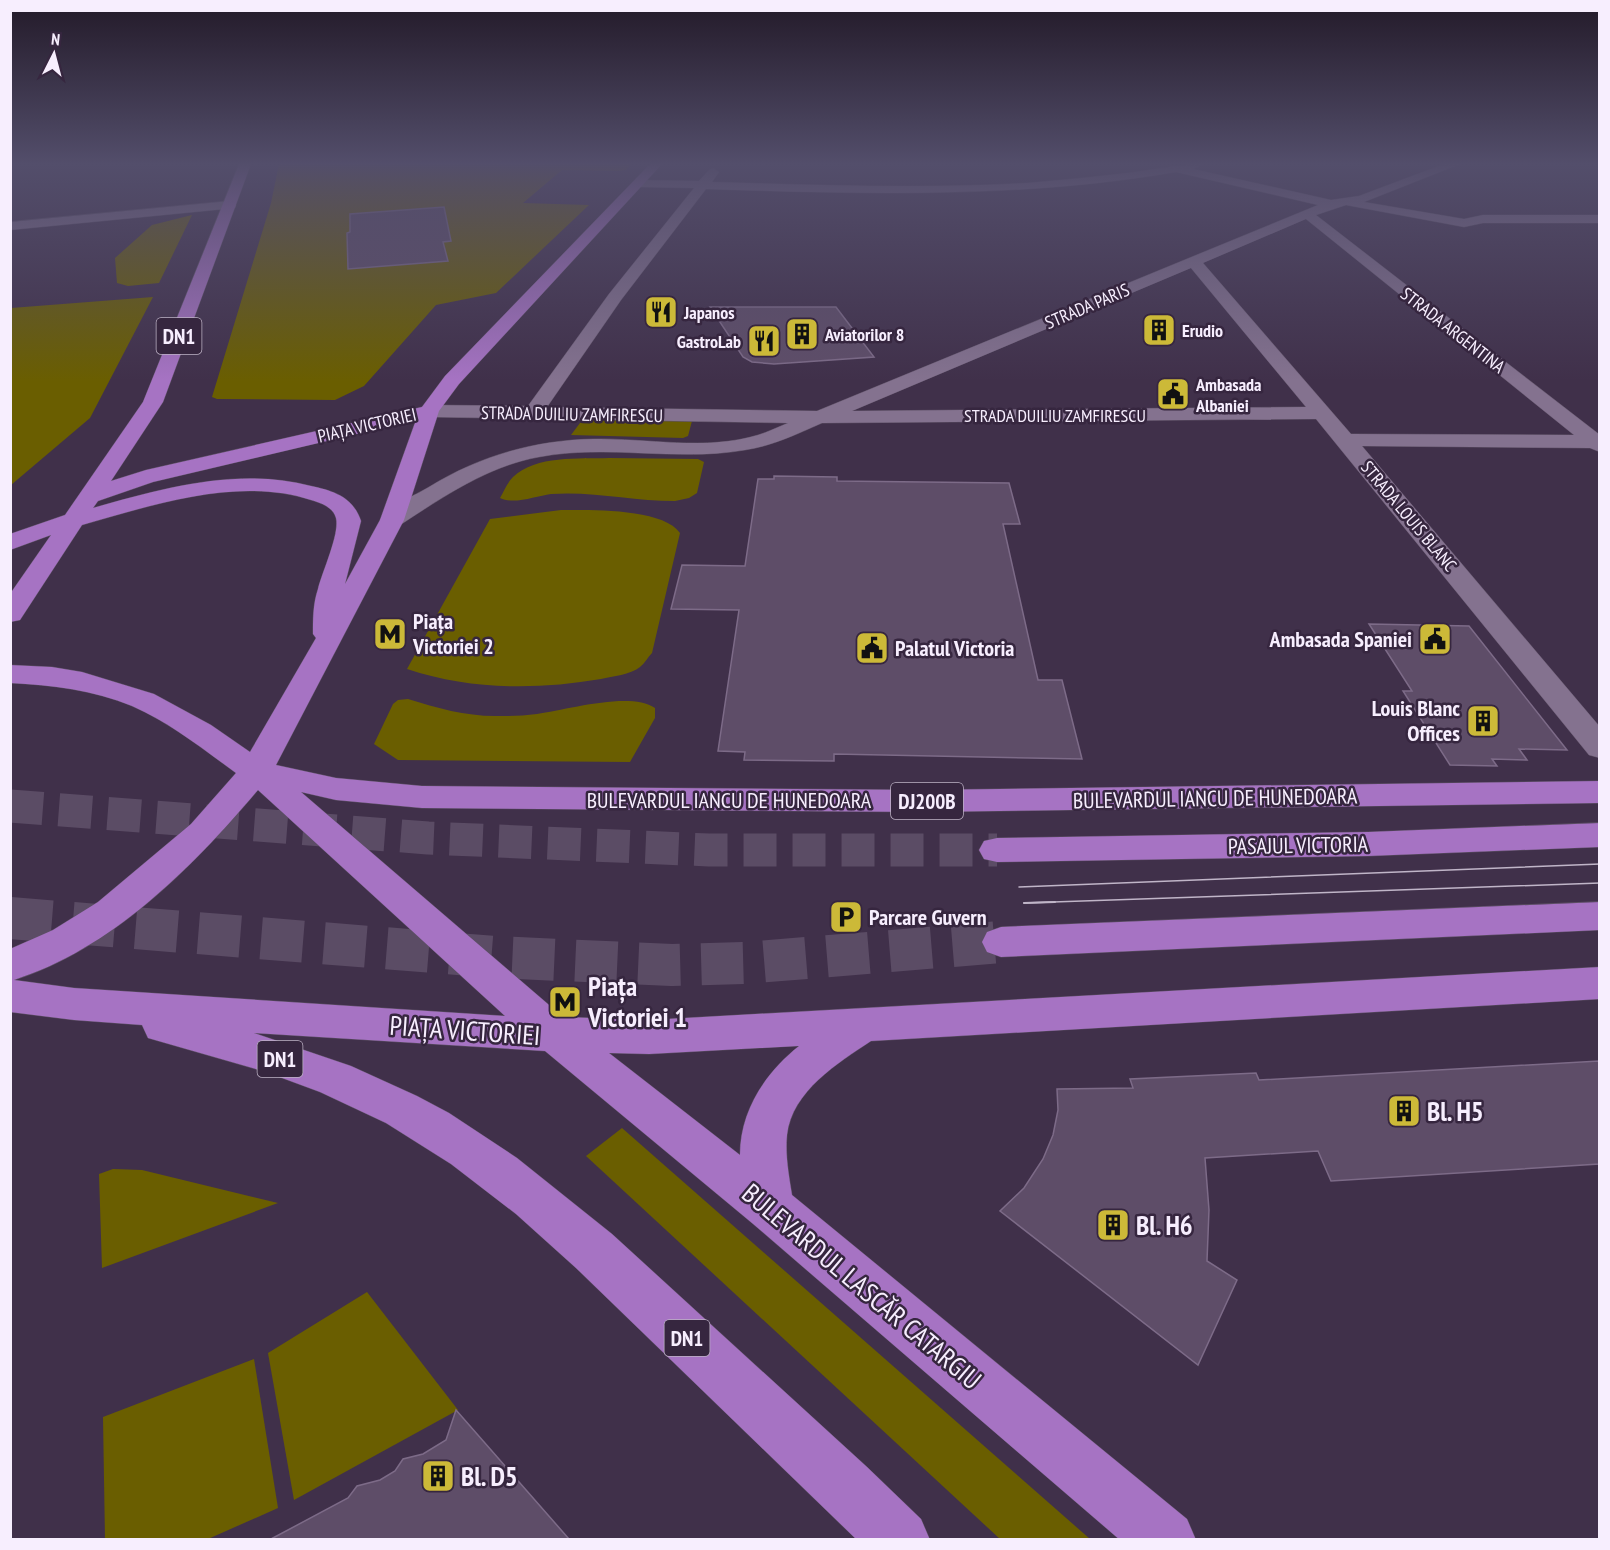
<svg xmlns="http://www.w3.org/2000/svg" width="1610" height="1550" font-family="'PT Sans Narrow',sans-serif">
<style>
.green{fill:#6a5e00}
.building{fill:#5e4d68;stroke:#7d6b88;stroke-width:1.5}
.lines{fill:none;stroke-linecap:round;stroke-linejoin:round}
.primary-tunnel-far1{stroke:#5b4c65;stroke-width:33;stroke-dasharray:33 16;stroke-linecap:butt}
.primary-tunnel{stroke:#5b4c65;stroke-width:42;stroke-dasharray:42 21;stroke-linecap:butt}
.street-casing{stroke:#5d5065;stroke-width:1}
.primary-casing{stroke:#5d5065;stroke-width:1}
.street{fill:#84728f;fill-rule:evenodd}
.primary{fill:#a673c3;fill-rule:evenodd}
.tram-far1{stroke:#c0b5c8;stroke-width:1.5}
.tram{stroke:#c0b5c8;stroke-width:2}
.labels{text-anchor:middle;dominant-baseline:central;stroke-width:5;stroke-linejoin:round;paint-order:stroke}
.far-street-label{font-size:18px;fill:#f7eefe;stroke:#36263f}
.far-poi-label{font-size:18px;font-weight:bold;fill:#f7eefe;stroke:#36263f;text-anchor:start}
.shield{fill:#36263f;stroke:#bdb2c5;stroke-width:1.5}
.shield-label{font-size:21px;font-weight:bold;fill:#f7eefe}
.poi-label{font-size:22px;font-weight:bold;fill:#f7eefe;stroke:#36263f;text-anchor:start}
.street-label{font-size:22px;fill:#f7eefe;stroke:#36263f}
.near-poi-label{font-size:27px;font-weight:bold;fill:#f7eefe;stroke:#36263f;text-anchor:start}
.near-street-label{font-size:27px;fill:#f7eefe;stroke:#36263f}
</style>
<rect width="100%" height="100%" fill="#40304a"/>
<g class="green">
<polygon points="279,164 631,164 626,170 618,171 562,170 523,203 589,205 496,293 436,305 364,386 335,400 217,399 212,397 271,203"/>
<polygon points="192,215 159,283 128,286 117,283 115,258 152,225"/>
<polygon points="153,297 90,418 11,485 11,308"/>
<polygon points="583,419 692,421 688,436 683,438 571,435"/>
<path d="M609 458 698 459 704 462 697 493 689 498 675 501C633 501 593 491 551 494 536 496 514 505 500 498 504 491 507 483 513 477 536 455 579 459 609 458Z"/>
<path d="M561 510C590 510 663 508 680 533L652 653C648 657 645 663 640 667 630 675 613 676 601 679 536 690 470 690 407 669L490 519Z"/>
<path d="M408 699C437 708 465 716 495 716 509 716 523 716 537 714 567 710 630 691 655 708V718L630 762 398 760 374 744 393 704 398 700Z"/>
<polygon points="622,1128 1090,1539 1000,1539 586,1156"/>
<polygon points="113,1169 142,1170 278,1203 102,1268 99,1174"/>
<polygon points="367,1292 458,1410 294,1500 268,1353"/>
<polygon points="254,1359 278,1508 208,1539 105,1539 103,1417"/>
</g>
<g class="building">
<polygon points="444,207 451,241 443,242 448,261 348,269 347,233 350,232 350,214"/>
<polygon points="710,307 836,307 874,357 774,364 752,362 743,357"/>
<polygon points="774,476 837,477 837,481 1009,483 1020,524 1003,524 1038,680 1062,680 1082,759 834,754 834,761 744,760 745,752 718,751 739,610 671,609 682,565 745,566 758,479 774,479"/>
<polygon points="1369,624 1469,626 1567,750 1519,749 1527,760 1492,759 1497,766 1450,765 1403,691 1412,691"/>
<polygon points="1599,1061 1599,1164 1331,1181 1318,1151 1205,1158 1209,1210 1207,1261 1237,1280 1198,1365 1000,1211 1024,1188 1043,1159 1053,1135 1058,1110 1057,1089 1133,1088 1130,1079 1256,1073 1259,1080"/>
<polygon points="456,1410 569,1539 271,1539 348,1498 357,1486 380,1480 395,1471 403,1459 423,1454 446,1440"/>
</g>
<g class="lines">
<polyline class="primary-tunnel-far1" points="10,806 428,838 709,850 997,850"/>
<polyline class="primary-tunnel" points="10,918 495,957 672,965 745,963 1001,942"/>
<defs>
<g id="street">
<path d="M1204 164 1193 169 1331 200 1359 196 1444 164H1460L1364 202 1464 219 1483 215H1600V223H1483L1464 227 1346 205 1316 215 1600 435V452L1590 448 1362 446 1600 727V758L1589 755 1316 419 822 423C797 434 772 446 745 450 677 462 607 444 539 457 488 466 443 497 400 525L392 527 384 525 380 520C390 505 414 496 429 487 479 456 535 440 594 439 647 438 706 451 758 435 768 432 778 427 788 423L429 417 422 415 419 411 422 407 429 405 528 406 609 294 694 188 640 187 636 186V180L699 181 709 170 713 168 719 172 712 182C817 185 922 189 1027 183 1061 180 1094 177 1127 173 1154 170 1178 164 1204 164ZM1176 172 1318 205 817 411 547 407 621 300 706 189C863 194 1020 199 1176 172ZM1306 219 1574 435 1351 434 1203 263ZM1191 268 1306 407 852 411Z"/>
<polygon points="230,201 236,205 235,208 10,230 10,222"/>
</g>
<g id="primary">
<path d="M239 164H251L163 402 111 481 146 470 422 407 445 376 650 164H662L459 384 439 411 404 520 276 765 336 778 422 786 923 790 1600 781V803L923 812 422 808 336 800 301 792 563 1017 649 1020 1600 967V999L871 1041C838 1063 792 1091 787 1135 785 1155 789 1176 792 1195L1187 1519 1196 1540H1120L752 1223 545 1051 254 1033 351 1066 417 1096 449 1113 517 1158 612 1234 867 1467 921 1519 930 1540H857L576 1268 516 1214 451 1164 386 1123 320 1092 266 1072 148 1038 142 1025 74 1020 10 1012V949L53 930 98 902 191 824 236 773C203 749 169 722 132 706 93 690 52 685 10 683V665L52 667 82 672 154 694 211 725 250 752 316 638 313 634C313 618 313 604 318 589 322 572 340 534 336 518 333 507 321 503 311 500 238 476 153 505 82 525L20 620 10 622V594L51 535 10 550V534L65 515 143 402ZM416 420 380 520 345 584 361 521C353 497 334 491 311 486 238 467 164 488 93 508L98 501 153 482ZM258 790 505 1016 74 988 14 980C112 949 193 867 258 790ZM799 1046C765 1073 740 1111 740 1155L609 1053 649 1054Z"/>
<polygon points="1600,823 1600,847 1368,856 997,862 984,859 979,850 984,841 997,838 1368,832"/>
<polygon points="1600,902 1600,930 1001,957 987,952 982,942 987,932 1001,927"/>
</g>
</defs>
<use href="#street" class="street-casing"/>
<use href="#primary" class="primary-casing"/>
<use href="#street" class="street"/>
<use href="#primary" class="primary"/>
<g class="tram-far1">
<polyline points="1019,887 1600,864"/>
<polyline points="1024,903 1600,883"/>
</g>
<polyline class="tram" points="1024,903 1055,902"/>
</g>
<linearGradient id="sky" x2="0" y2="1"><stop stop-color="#231a29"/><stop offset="0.43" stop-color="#534e6b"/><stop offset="1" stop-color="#534e6b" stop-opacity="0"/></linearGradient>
<rect width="1610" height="381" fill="url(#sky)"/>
<defs>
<symbol id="restaurant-square" viewBox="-11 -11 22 22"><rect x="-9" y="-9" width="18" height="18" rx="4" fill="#ccb938" stroke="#36263f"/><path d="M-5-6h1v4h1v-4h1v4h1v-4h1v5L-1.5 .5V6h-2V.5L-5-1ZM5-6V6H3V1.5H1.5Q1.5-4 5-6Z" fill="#111"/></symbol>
<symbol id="building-square" viewBox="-11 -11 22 22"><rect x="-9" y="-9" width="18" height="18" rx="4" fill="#ccb938" stroke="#36263f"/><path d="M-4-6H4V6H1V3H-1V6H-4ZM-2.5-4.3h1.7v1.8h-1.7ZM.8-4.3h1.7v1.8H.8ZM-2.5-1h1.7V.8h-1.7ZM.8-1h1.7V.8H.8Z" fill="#111"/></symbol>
<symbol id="civic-square" viewBox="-11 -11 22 22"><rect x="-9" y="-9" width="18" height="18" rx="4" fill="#ccb938" stroke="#36263f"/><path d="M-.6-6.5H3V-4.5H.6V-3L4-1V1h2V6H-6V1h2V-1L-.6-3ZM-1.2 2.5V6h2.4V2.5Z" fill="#111"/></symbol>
<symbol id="metro-square" viewBox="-11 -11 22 22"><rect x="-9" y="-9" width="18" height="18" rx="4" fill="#ccb938" stroke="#36263f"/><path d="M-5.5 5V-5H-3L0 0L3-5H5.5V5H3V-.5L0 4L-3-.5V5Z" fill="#111"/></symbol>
<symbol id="parking-square" viewBox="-11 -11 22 22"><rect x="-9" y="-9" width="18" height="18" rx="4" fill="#ccb938" stroke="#36263f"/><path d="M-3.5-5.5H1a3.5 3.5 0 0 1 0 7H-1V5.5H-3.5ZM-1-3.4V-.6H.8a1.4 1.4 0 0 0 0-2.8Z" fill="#111"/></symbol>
</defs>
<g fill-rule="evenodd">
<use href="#restaurant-square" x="642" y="293" width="38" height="38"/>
<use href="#building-square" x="1140" y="311" width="38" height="38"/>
<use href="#building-square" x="783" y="315" width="38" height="38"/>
<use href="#restaurant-square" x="745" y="322" width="38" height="38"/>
<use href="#civic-square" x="1154" y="375" width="38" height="38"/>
<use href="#metro-square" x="371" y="615" width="38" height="38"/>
<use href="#civic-square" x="1416" y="620" width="38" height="38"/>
<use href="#civic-square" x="853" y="629" width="38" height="38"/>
<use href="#building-square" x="1464" y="702" width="38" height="38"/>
<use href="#parking-square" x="827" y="898" width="38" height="38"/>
<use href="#metro-square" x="546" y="983" width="38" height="38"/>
<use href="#building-square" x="1385" y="1092" width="38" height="38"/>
<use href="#building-square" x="1094" y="1206" width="38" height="38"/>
<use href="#building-square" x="419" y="1457" width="38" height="38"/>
</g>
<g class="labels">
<g class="far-street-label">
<text transform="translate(1087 306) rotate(-23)">STRADA PARIS</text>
<text transform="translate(1453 330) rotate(38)">STRADA ARGENTINA</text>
<text transform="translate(572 414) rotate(1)">STRADA DUILIU ZAMFIRESCU</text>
<text x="1055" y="415">STRADA DUILIU ZAMFIRESCU</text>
<text transform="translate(367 425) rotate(-13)">PIAȚA VICTORIEI</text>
<text transform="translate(1409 516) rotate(50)">STRADA LOUIS BLANC</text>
</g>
<g class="far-poi-label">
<text x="684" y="312">Japanos</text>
<text x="1182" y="330">Erudio</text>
<text x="825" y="334">Aviatorilor 8</text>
<text x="741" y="341" text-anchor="end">GastroLab</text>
<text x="1196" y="384">Ambasada<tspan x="1196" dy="21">Albaniei</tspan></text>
</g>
<g class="shield">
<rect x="156.5" y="318" width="45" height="36" rx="4.5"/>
<rect x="891" y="783" width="72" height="36" rx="4.5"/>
<rect x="257.5" y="1041" width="45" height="36" rx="4.5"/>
<rect x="664.5" y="1320" width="45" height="36" rx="4.5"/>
</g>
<g class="shield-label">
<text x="179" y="336">DN1</text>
<text x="927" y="801">DJ200B</text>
<text x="280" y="1059">DN1</text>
<text x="687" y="1338">DN1</text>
</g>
<g class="poi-label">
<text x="413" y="621">Piața<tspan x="413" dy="25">Victoriei 2</tspan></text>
<text x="1412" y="639" text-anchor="end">Ambasada Spaniei</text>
<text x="895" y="648">Palatul Victoria</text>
<text x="1460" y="708" text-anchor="end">Louis Blanc<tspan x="1460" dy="25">Offices</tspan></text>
<text x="869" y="917">Parcare Guvern</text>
</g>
<g class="street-label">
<text transform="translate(1215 798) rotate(-1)">BULEVARDUL IANCU DE HUNEDOARA</text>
<text x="729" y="800">BULEVARDUL IANCU DE HUNEDOARA</text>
<text transform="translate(1298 845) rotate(-1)">PASAJUL VICTORIA</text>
</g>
<g class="near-poi-label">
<text x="588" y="986">Piața<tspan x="588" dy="31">Victoriei 1</tspan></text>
<text x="1427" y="1111">Bl. H5</text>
<text x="1136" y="1225">Bl. H6</text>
<text x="461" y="1476">Bl. D5</text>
</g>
<g class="near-street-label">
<text transform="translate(465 1030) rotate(4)">PIAȚA VICTORIEI</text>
<text transform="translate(862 1286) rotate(40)">BULEVARDUL LASCĂR CATARGIU</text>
</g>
</g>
<rect width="1610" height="1550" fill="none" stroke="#f7eefe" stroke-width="24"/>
<g transform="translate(54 54) rotate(6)" stroke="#36263f" stroke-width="4.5" paint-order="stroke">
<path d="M0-4.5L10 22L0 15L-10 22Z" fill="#f7eefe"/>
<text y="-9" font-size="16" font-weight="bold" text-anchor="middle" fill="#f7eefe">N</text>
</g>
</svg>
